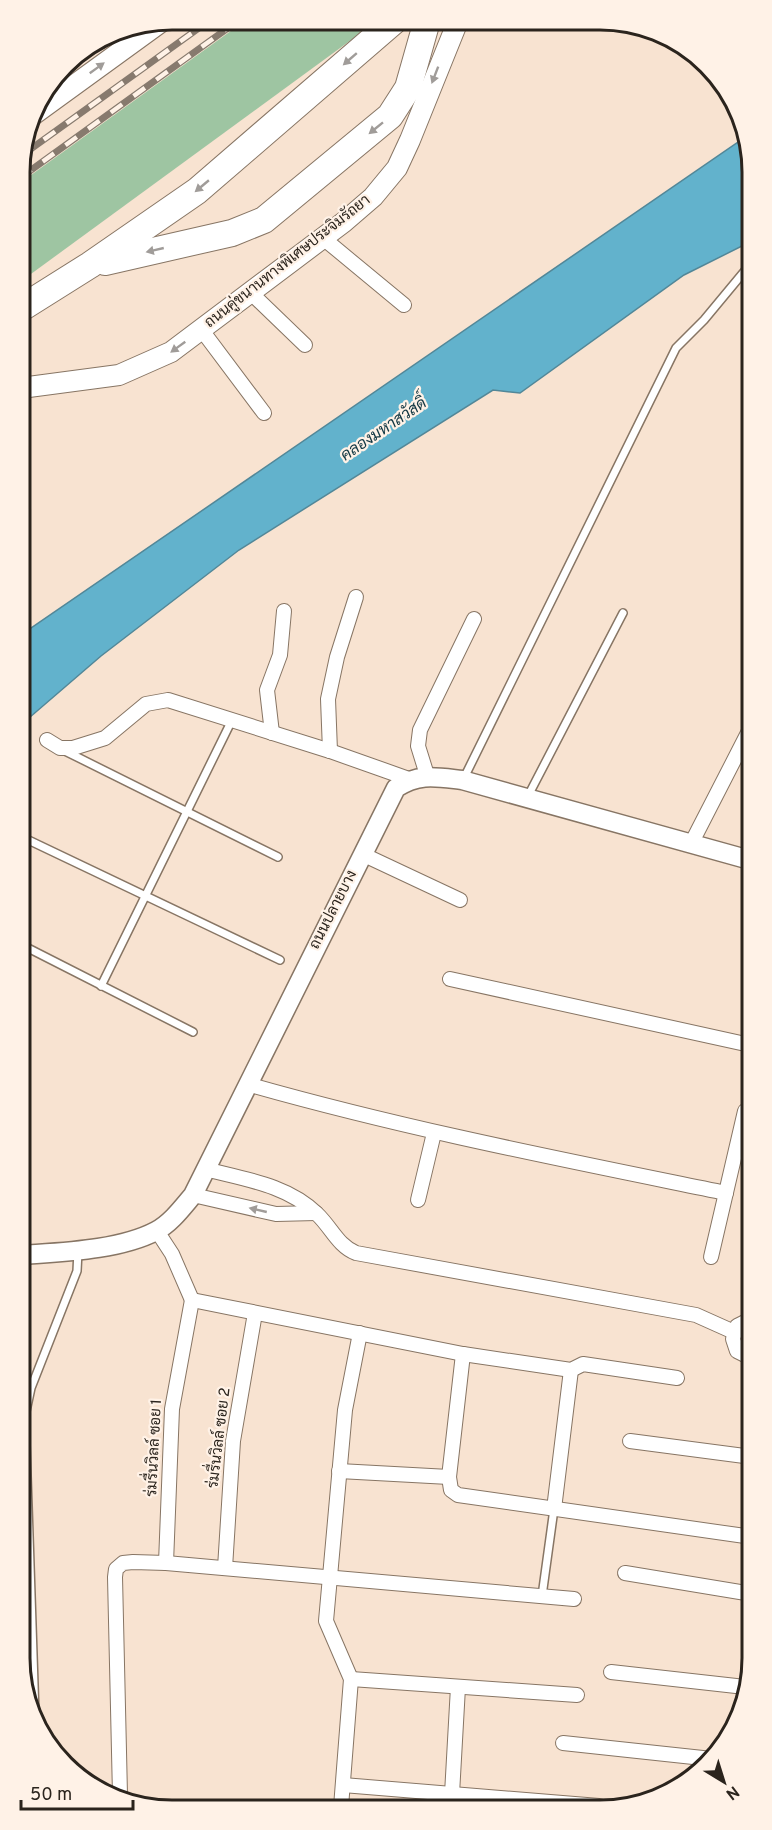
<svg xmlns="http://www.w3.org/2000/svg" width="772" height="1830" font-family="Overpass,Sarabun,sans-serif">
<style>
.green{fill:#9ec5a2}
.water{fill:#62b2cc;stroke:#528798;stroke-width:1.5}
.lines{fill:none;stroke-linecap:round;stroke-linejoin:round}
.service-casing{stroke:#877564;stroke-width:10}
.minor-casing{stroke:#877564;stroke-width:16}
.tertiary-casing{stroke:#877564;stroke-width:21}
.secondary-casing{stroke:#877564;stroke-width:22}
.motorway-casing{stroke:#877564;stroke-width:28}
.service{stroke:#fff;stroke-width:7}
.minor{stroke:#fff;stroke-width:14}
.tertiary{stroke:#fff;stroke-width:18}
.secondary{stroke:#fff;stroke-width:20}
.motorway{stroke:#fff;stroke-width:26}
.rail-casing{stroke:#877a6e;stroke-width:7}
.rail{stroke:#fff2e7;stroke-width:4.5;stroke-dasharray:14;stroke-linecap:butt}
.oneway{fill:#a09c99}
.labels{text-anchor:middle;dominant-baseline:central;stroke-width:4.5;stroke-linejoin:round;paint-order:stroke}
.street-label{font-size:15px;fill:#2b241d;stroke:#fff2e7}
.water-label{font-size:16px;font-style:italic;fill:#133844;stroke:#fff2e7}
.rim{fill:none;stroke:#2b241d;stroke-width:3}
</style>
<rect width="100%" height="100%" fill="#f8e3d1"/>
<polygon class="green" points="246,20 377,21 20,282 20,183"/>
<polygon class="water" points="747,136 748,243 684,275 520,393 493,390 239,550 101,656 22,724 21,635"/>
<g class="lines">
<defs>
<g id="service">
<polyline points="65,751 278,857"/>
<polyline points="464,778 676,348 704,320 748,267"/>
<polyline points="528,796 623,613"/>
<polyline points="22,837 280,960"/>
<polyline points="22,945 193,1032"/>
<polyline points="101,986 232,720"/>
<polyline points="542,1596 554,1509"/>
<polyline points="35,1714 25,1416 31,1388 77,1271 78,1251"/>
</g>
<g id="minor">
<polyline points="323,238 404,305"/>
<polyline points="250,292 305,345"/>
<polyline points="201,329 264,413"/>
<polyline points="272,733 267,690 280,655 284,611"/>
<polyline points="47,740 60,748 73,748 105,738 146,704 168,700 330,751 409,779"/>
<polyline points="330,751 328,699 337,657 356,597"/>
<polyline points="427,775 418,746 420,730 474,619"/>
<polyline points="691,844 749,731"/>
<polyline points="362,854 460,900"/>
<polyline points="450,979 750,1045"/>
<path d="M247 1084C405 1129 565 1160 726 1193"/>
<path d="M205 1169C244 1179 288 1185 317 1214 331 1227 338 1246 356 1253L696 1315 734 1332"/>
<polyline points="193,1195 276,1214 316,1213"/>
<polyline points="418,1200 434,1133"/>
<polyline points="157,1231 172,1254 192,1300"/>
<polyline points="711,1257 745,1111"/>
<polyline points="192,1300 463,1354 571,1370 583,1364 677,1378"/>
<polyline points="751,1319 737,1326 733,1339 737,1351 751,1358"/>
<polyline points="463,1354 449,1477 451,1490 458,1495 752,1537"/>
<polyline points="630,1441 752,1457"/>
<polyline points="339,1471 449,1477"/>
<polyline points="554,1509 571,1370"/>
<polyline points="166,1563 172,1409 192,1300"/>
<polyline points="225,1568 233,1441 255,1313"/>
<polyline points="625,1573 752,1594"/>
<polyline points="611,1672 745,1687"/>
<polyline points="351,1679 577,1695"/>
<polyline points="563,1743 712,1759"/>
<polyline points="343,1785 599,1806"/>
<polyline points="452,1794 458,1687"/>
<polyline points="120,1795 115,1577 116,1569 123,1563 133,1562 166,1563 574,1599"/>
<polyline points="341,1807 351,1679 326,1621 345,1410 360,1333"/>
</g>
<path id="tertiary" d="M23 1255C63 1252 120 1250 156 1231 171 1223 182 1208 193 1195L396 788C419 773 436 777 462 780L750 860"/>
<g id="secondary">
<polyline points="33,115 161,22"/>
<polyline points="21,388 119,375 171,352 344,222 373,197 397,168 410,140 458,21"/>
</g>
<g id="motorway">
<polyline points="105,262 232,233 264,220 390,116 408,88 427,21"/>
<polyline points="20,309 90,265 197,191 394,21"/>
</g>
</defs>
<use href="#service" class="service-casing"/>
<use href="#minor" class="minor-casing"/>
<use href="#tertiary" class="tertiary-casing"/>
<use href="#secondary" class="secondary-casing"/>
<use href="#motorway" class="motorway-casing"/>
<use href="#service" class="service"/>
<use href="#minor" class="minor"/>
<use href="#tertiary" class="tertiary"/>
<use href="#secondary" class="secondary"/>
<use href="#motorway" class="motorway"/>
<defs>
<g id="rail">
<polyline points="21,156 210,20"/>
<polyline points="20,178 239,20"/>
</g>
</defs>
<use href="#rail" class="rail-casing"/>
<use href="#rail" class="rail"/>
</g>
<defs><path id="oneway-solid" d="M-6-.8H1V-3.2L6.5 0L1 3.2V.8H-6Z" transform="scale(1.5)"/></defs>
<g class="oneway">
<use href="#oneway-solid" transform="translate(350 59) rotate(139)"/>
<use href="#oneway-solid" transform="translate(97 68) rotate(-36)"/>
<use href="#oneway-solid" transform="translate(435 75) rotate(111)"/>
<use href="#oneway-solid" transform="translate(376 128) rotate(141)"/>
<use href="#oneway-solid" transform="translate(202 186) rotate(140)"/>
<use href="#oneway-solid" transform="translate(155 250) rotate(167)"/>
<use href="#oneway-solid" transform="translate(178 347) rotate(144)"/>
<use href="#oneway-solid" transform="translate(258 1210) rotate(-167)"/>
</g>
<g class="labels">
<g class="street-label">
<text transform="translate(288 262) rotate(-38)">ถนนคู่ขนานทางพิเศษประจิมรัถยา</text>
<text transform="translate(334 910) rotate(-63)">ถนนปลายบาง</text>
<text transform="translate(220 1438) rotate(-83)">ร่มรื่นวิลล์ ซอย 2</text>
<text transform="translate(155 1448) rotate(-87)">ร่มรื่นวิลล์ ซอย 1</text>
</g>
<g class="water-label">
<text transform="translate(384 430) rotate(-34)">คลองมหาสวัสดิ์</text>
</g>
</g>
<path d="M0 0H772V1830H0ZM172 30H600A142 142 0 0 1 742 172V1658A142 142 0 0 1 600 1800H172A142 142 0 0 1 30 1658V172A142 142 0 0 1 172 30Z" fill="#fff2e7" fill-rule="evenodd"/>
<path class="rim" d="M172 30H600A142 142 0 0 1 742 172V1658A142 142 0 0 1 600 1800H172A142 142 0 0 1 30 1658V172A142 142 0 0 1 172 30Z"/>
<g transform="translate(724 1782) rotate(142)" stroke="#fff2e7" stroke-width="4.5" paint-order="stroke">
<path d="M0-4.5L10 22L0 15L-10 22Z" fill="#2b241d"/>
<text y="-9" font-size="16" font-weight="bold" text-anchor="middle" fill="#2b241d">N</text>
</g>
<path d="M21 1800v9h112v-9" fill="none" stroke="#2b241d" stroke-width="3"/>
<text x="30" y="1800" font-size="18" fill="#2b241d" stroke="#fff2e7" stroke-width="4.5" paint-order="stroke">50 m</text>
</svg>
